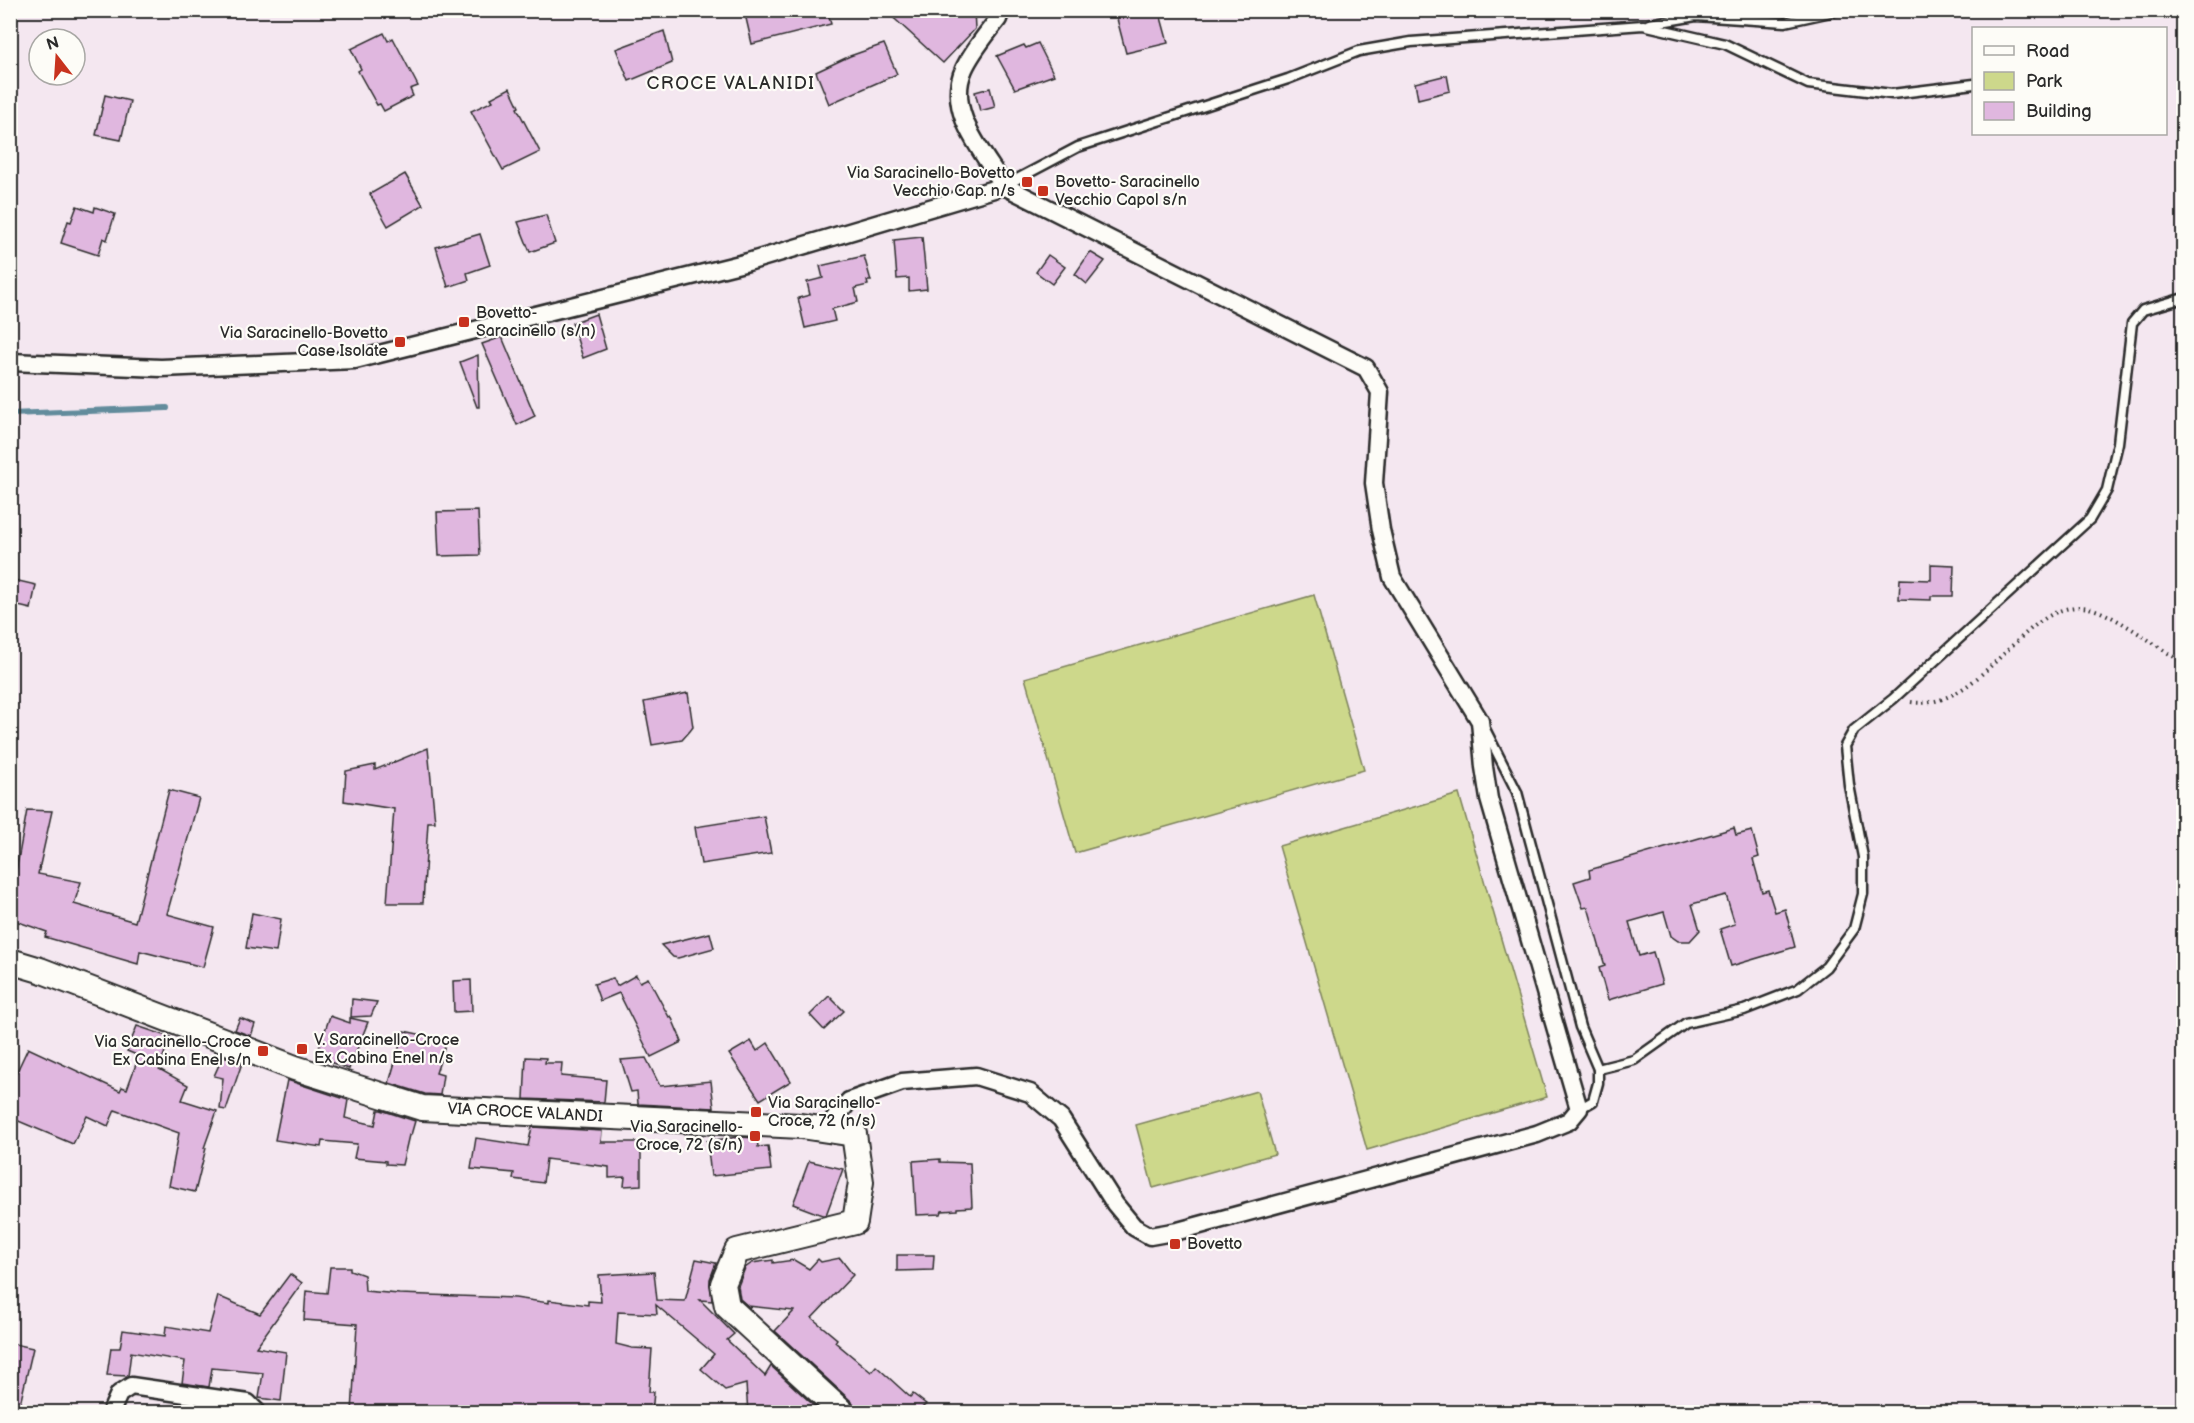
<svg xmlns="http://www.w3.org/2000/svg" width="2194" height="1423" font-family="'Balsamiq Sans',sans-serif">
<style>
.green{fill:#cdd88b;stroke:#7c825b;stroke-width:1.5}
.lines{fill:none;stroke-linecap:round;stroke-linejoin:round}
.stream{stroke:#628c9c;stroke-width:6}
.building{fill:#e0b7df;stroke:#2b2b2b;stroke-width:1.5}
.lane-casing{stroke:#2b2b2b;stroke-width:13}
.street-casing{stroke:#2b2b2b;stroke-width:21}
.secondary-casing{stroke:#2b2b2b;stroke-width:28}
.path{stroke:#2b2b2b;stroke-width:4;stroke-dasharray:1.5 4.5;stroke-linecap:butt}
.lane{stroke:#fdfcf7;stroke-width:8}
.street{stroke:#fdfcf7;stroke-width:16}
.secondary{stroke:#fdfcf7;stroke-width:24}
.poi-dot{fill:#c8321e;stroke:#fdfcf7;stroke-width:2}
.labels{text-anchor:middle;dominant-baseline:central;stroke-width:4.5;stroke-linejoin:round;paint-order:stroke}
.poi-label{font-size:16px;fill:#2b2b2b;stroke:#fdfcf7;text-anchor:start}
.street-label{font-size:16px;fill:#2b2b2b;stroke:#fdfcf7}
.neighbourhood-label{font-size:18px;letter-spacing:1.5px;fill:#2b2b2b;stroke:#fdfcf7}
</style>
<rect width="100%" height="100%" fill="#f4e7f0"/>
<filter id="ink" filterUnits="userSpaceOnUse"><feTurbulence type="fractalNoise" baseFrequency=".0167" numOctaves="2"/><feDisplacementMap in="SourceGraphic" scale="12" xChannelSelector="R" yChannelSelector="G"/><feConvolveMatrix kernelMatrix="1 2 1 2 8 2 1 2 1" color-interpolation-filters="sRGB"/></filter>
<g filter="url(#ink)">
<g class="green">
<polygon points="1314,595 1364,770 1075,853 1025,678"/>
<polygon points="1459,794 1547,1097 1367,1150 1279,846"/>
<polygon points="1257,1091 1275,1154 1153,1188 1136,1125"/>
</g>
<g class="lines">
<polyline class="stream" points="10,414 167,408"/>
</g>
<g class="building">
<polygon points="759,10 827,10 831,24 752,44 745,14"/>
<polygon points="885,10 974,10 975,29 943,63"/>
<polygon points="1135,10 1159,10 1168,43 1126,53 1116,15"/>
<polygon points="664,31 672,63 629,81 616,49"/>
<polygon points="384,33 388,41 393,38 418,86 410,89 413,96 384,111 380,104 377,105 358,71 361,69 351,49"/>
<polygon points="1038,43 1054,75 1015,89 997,56 1024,45 1026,48"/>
<polygon points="884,44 897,74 829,104 816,72 850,56"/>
<polygon points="1447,75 1450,91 1418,99 1415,83"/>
<polygon points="510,88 519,107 517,108 540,152 503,170 471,111 493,101 491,98"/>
<polygon points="990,88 995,107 980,111 975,92"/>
<polygon points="105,95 130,101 121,140 96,135"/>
<polygon points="405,174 423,205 388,226 370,194"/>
<polygon points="77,206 94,212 95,207 115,214 107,240 103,238 98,255 61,243 68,221 71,222"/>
<polygon points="546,215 555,243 530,252 518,222"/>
<polygon points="480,234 490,265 467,273 469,280 448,287 436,247"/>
<polygon points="922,237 927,289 909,291 909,278 897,279 894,240"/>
<polygon points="1090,252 1105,261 1087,284 1075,274"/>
<polygon points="1048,255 1065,267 1052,284 1036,272"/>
<polygon points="864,256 871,281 867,281 868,285 855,288 858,302 832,309 835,321 805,328 798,298 810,295 807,282 823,278 820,266"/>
<polygon points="596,314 606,349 583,358 572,323"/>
<polygon points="502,337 535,416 517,425 482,344"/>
<polygon points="478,355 479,407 477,407 460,362"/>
<polygon points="478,511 480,555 439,556 437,512"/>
<polygon points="1931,564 1954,565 1953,596 1931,596 1931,600 1899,599 1900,579 1931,580"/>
<polygon points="10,579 36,585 31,609 10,604"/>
<polygon points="688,693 693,727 690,731 682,740 652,745 644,702"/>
<polygon points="428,748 435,822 428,822 423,903 387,903 394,809 344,801 346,771 375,765 375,770"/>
<polygon points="169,790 199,798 167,914 214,927 203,967 140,951 138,964 45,937 47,932 10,919 10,887 13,888 27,810 52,811 38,874 81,882 74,904 135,922"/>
<polygon points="764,816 771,853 701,864 695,827"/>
<polygon points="1734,828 1736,835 1752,831 1759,857 1753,859 1762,892 1768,890 1775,912 1785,909 1795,947 1731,966 1720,929 1735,924 1726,895 1692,904 1700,930 1690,941 1678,941 1671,936 1664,912 1629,922 1639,956 1653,952 1662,984 1608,1000 1599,968 1605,966 1588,907 1583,908 1574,882 1590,877 1589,870"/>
<polygon points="252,913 281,919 276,952 246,948"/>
<polygon points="710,933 714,948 678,958 673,957 661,945"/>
<polygon points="636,975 640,982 648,978 669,1017 671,1016 682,1042 651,1057 619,993 600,1001 594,984 613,978 617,986"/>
<polygon points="471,980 472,1011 454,1012 453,981"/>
<polygon points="829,996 844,1011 824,1030 810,1015"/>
<polygon points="352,999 377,1002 371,1016 351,1017"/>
<polygon points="330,1016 350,1023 350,1018 368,1022 349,1069 316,1057"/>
<polygon points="240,1018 255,1024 251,1036 235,1030"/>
<polygon points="137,1026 170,1037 159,1069 188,1085 182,1100 217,1111 204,1148 206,1148 195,1192 169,1186 179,1133 115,1110 108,1126 87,1116 73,1144 16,1120 12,1082 28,1048 120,1091 122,1087 127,1089 139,1056 127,1051"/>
<polygon points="404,1031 447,1040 436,1073 443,1075 440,1095 425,1094 389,1083"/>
<polygon points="751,1041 757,1051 768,1043 791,1081 760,1100 729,1054"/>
<polygon points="223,1056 242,1063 226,1110 220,1109 223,1078 214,1076"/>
<polygon points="526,1057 546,1058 545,1063 562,1063 561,1076 606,1080 604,1102 524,1099"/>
<polygon points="646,1058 660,1086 711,1081 714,1108 638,1104 637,1091 631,1092 621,1060"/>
<polygon points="287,1080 348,1100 345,1118 375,1125 378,1110 381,1110 415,1121 411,1135 409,1135 402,1165 386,1164 386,1161 354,1158 357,1144 322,1141 321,1147 275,1140"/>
<polygon points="532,1127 602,1131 601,1142 641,1142 641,1185 624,1186 625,1177 609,1178 609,1167 546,1159 543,1183 513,1179 514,1173 471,1169 476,1138 528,1146"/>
<polygon points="739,1137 757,1138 758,1147 768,1146 771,1170 711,1176 707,1141"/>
<polygon points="940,1159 940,1162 970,1163 972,1207 957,1208 957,1210 942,1211 941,1214 916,1215 913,1161"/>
<polygon points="809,1161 843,1169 826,1215 822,1215 793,1204"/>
<polygon points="897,1255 934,1255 933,1270 897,1271"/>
<polygon points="840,1258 853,1275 812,1318 837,1339 835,1342 871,1372 876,1366 910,1397 913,1394 926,1404 922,1408 927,1413 856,1413 852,1402 775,1331 794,1311 748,1306 740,1299 738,1286 745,1268 752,1263 773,1260 773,1263 794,1260 809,1269 818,1259 821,1262"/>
<polygon points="696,1259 716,1263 710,1279 712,1301 700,1300 734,1334 727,1340 765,1376 771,1366 822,1413 748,1413 746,1384 725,1390 701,1369 714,1354 656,1305 657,1314 618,1312 616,1344 632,1348 652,1349 649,1392 654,1392 652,1413 352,1413 357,1324 304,1320 306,1291 327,1293 330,1267 350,1267 350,1270 364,1275 365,1291 399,1294 515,1298 549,1303 549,1300 588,1305 588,1301 601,1302 599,1275 654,1272 657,1300 685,1301"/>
<polygon points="290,1274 302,1283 256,1347 286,1352 281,1401 259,1398 263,1373 212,1368 209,1387 182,1383 185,1361 131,1352 128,1376 107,1375 111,1348 120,1348 123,1330 165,1336 166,1326 208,1333 218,1296 260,1314"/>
<polygon points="10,1343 33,1348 18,1413 10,1413"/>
<polygon points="179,1404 206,1408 205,1413 178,1413"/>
</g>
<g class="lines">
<defs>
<g id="lane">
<polyline points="1649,24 1696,16 1785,22 1840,10"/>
<polyline points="1004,186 1078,147 1288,79 1359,51 1411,42 1643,25 1725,44 1808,84 1892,94 1974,84"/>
<polyline points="1485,729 1517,792 1580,1027 1598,1069"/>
<polyline points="1579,1109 1593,1101 1598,1083 1598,1069 1634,1060 1686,1023 1744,1010 1798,989 1826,967 1854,929 1863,894 1863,857 1849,785 1845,746 1854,730 1893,699 2090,519 2107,490 2118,443 2132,323 2143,310 2184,298"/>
</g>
<g id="street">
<path d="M1001 10 998 19C986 35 972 51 964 69 945 111 983 152 1004 186"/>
<polyline points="10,362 161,368 355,360 748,262 1004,186 1366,368 1380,392 1374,483 1381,530 1392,577 1480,721 1484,767 1489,799 1579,1109 1569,1121 1537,1134 1178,1231 1150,1236 1134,1227 1115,1204 1061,1119 1030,1093 976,1076 902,1082 849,1101 826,1130"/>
<polyline points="111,1412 119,1394 131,1386 248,1403 257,1412"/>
</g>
<polyline id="secondary" points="10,961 40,970 295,1068 422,1108 801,1126 854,1134 861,1182 855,1222 737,1251 723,1284 727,1306 842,1412"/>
</defs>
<use href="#lane" class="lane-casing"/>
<use href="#street" class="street-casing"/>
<use href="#secondary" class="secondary-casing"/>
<path class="path" d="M1911 702C1986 714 2030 583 2098 611 2126 622 2157 647 2184 663"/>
<use href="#lane" class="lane"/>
<use href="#street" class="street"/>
<use href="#secondary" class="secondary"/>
</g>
</g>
<g class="poi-dot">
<rect x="1021" y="176" width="12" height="12" rx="3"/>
<rect x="1037" y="185" width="12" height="12" rx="3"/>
<rect x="458" y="316" width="12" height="12" rx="3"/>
<rect x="394" y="336" width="12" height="12" rx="3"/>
<rect x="296" y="1043" width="12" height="12" rx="3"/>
<rect x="257" y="1045" width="12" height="12" rx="3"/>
<rect x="750" y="1106" width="12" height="12" rx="3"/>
<rect x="749" y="1130" width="12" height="12" rx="3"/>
<rect x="1169" y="1238" width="12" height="12" rx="3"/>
</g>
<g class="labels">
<g class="poi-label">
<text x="1015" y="173" text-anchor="end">Via Saracinello-Bovetto<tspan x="1015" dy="18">Vecchio Cap. n/s</tspan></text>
<text x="1055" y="182">Bovetto- Saracinello<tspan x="1055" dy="18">Vecchio Capol s/n</tspan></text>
<text x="476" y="313">Bovetto-<tspan x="476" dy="18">Saracinello (s/n)</tspan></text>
<text x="388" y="333" text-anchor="end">Via Saracinello-Bovetto<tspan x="388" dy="18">Case Isolate</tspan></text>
<text x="314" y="1040">V. Saracinello-Croce<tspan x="314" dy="18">Ex Cabina Enel n/s</tspan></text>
<text x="251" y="1042" text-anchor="end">Via Saracinello-Croce<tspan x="251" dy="18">Ex Cabina Enel s/n</tspan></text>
<text x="768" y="1103">Via Saracinello-<tspan x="768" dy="18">Croce, 72 (n/s)</tspan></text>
<text x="743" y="1127" text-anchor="end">Via Saracinello-<tspan x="743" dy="18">Croce, 72 (s/n)</tspan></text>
<text x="1187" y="1244">Bovetto</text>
</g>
<g class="street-label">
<text transform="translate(525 1113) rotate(3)">VIA CROCE VALANDI</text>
</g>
<g class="neighbourhood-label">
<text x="731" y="83">CROCE VALANIDI</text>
</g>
</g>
<rect width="2194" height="1423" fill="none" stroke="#fdfcf7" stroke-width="36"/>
<rect x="18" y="18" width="2158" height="1387" fill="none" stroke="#2b2b2b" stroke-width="2" filter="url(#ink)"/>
<rect x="1972" y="27" width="195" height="108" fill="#fdfcf7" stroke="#a9a8a5" stroke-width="1.5"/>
<rect x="1984" y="46" width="30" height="9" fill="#fdfcf7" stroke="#a9a8a5" stroke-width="1.5"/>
<text x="2026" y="57" font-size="18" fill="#2b2b2b">Road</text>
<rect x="1984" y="72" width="30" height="18" fill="#cdd88b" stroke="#a9a8a5" stroke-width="1.5"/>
<text x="2026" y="87" font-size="18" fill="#2b2b2b">Park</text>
<rect x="1984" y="102" width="30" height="18" fill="#e0b7df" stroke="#a9a8a5" stroke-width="1.5"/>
<text x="2026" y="117" font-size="18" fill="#2b2b2b">Building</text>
<g transform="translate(57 57) rotate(343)"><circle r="28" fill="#fdfcf7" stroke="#a9a8a5" stroke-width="1.5"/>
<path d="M0-4.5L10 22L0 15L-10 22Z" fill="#c8321e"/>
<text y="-9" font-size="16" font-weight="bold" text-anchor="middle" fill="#2b2b2b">N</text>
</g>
</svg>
